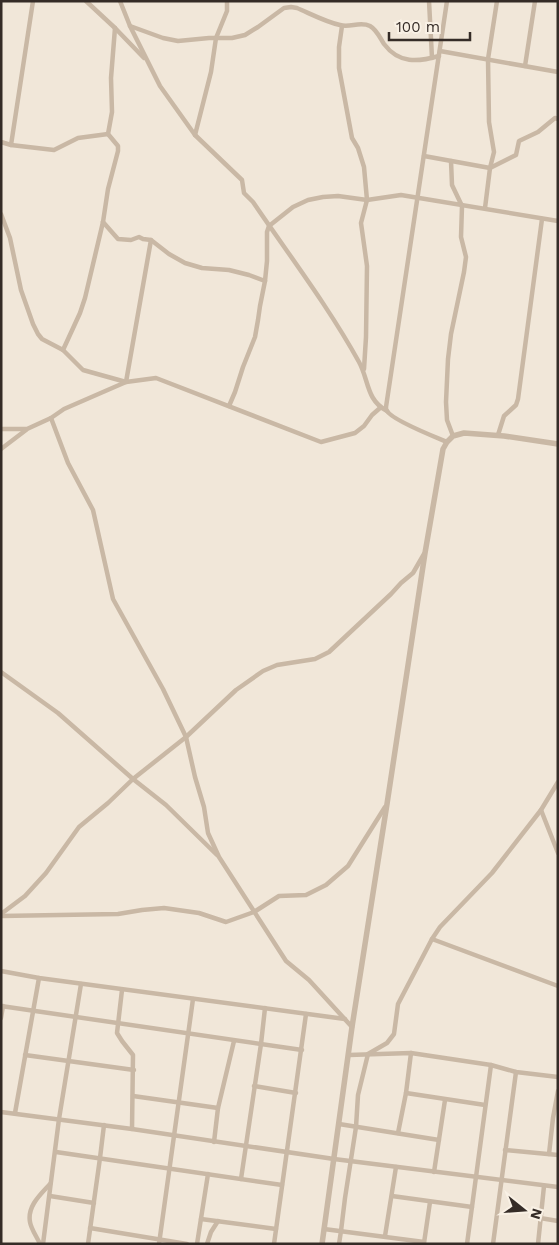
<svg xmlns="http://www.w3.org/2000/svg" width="559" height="1245" font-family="'Work Sans',sans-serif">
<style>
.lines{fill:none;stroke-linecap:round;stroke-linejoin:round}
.minor{stroke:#c9b8a5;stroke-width:4.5}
.tertiary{stroke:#c9b8a5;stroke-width:5.5}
</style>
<rect width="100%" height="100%" fill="#f1e7d9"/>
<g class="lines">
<g class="minor">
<polyline points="86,1 115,28 144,58"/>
<path d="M120 1 130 26 160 86 195 135 242 180 244 193 253 202C289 255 328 306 359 362 369 380 366 400 387 411"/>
<polyline points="429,1 432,58"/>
<path d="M130 26 163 38 178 41 209 38H232L245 35 258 27 284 8 291 7 297 8C311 14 326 22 340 25 350 28 360 21 370 26 377 30 380 38 384 44 399 64 418 62 439 56"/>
<polyline points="342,26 339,47 339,68 352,138 358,148 364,167 367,200 361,223 367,266 366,337 364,369"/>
<polyline points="440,51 558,72"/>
<polyline points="525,66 535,1"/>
<polyline points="195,135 211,72 216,38 227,11 227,1"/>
<polyline points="1,142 11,145 54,150 78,138 108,134"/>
<polyline points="11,145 33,1"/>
<polyline points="424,156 490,168 516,155 519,141 538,132 555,118 558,119"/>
<polyline points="451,161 452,185 462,206 461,237 466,257 464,272 451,334 448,359 446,402 447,420 453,436"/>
<polyline points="485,208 490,168 494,152 489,122 488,59 497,1"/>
<polyline points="1,214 10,238 21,290 33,324 38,334 42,339 63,350 83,370 126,382 156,378 321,442 355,433 364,426 372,415 380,408"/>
<polyline points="103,222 118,239 131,240 139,237 143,239 151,240 169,254 185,263 202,268 229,270 249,275 265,281"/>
<polyline points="63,350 80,313 85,298 103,222 108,189 118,151 118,146 108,134 112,112 111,78 115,28"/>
<polyline points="229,406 235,392 243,367 255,337 258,320 260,306 265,281 267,261 267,232 269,226 293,207 308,200 323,197 338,196 367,200 401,195 558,221"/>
<polyline points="51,418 68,463 93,510 113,599 163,689 186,737 195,777 204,807 208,833 219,857 286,961 309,980 352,1027"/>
<polyline points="1,429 27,429 51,418 64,409 126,382 151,240"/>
<polyline points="498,435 504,416 516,405 518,399 542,219"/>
<path d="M447 442C435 437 392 420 387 411 386 410 386 408 386 407L447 1"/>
<polyline points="1,449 26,430"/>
<polyline points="1,672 58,713 133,779 166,805 217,855"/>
<polyline points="541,810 558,853"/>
<polyline points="1,914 25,896 46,873 79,827 108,803 133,779 186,737 236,690 263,671 277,665 315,659 329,652 391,594 401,583 413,573 424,554"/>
<polyline points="1,916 118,914 142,910 164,908 199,913 226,922 254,912 279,896 306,895 326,885 348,866 385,807"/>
<polyline points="432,939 558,986"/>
<polyline points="1,971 39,978 345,1019"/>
<polyline points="122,990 117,1033 122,1041 133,1055 132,1129"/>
<polyline points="1,1006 302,1050"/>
<polyline points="1,1018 3,1006"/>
<polyline points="25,1055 134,1070"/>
<polyline points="349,1055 411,1053 491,1065 516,1072 558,1077"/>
<polyline points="254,1086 296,1093"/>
<polyline points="406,1093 485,1105"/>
<polyline points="133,1096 218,1108"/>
<polyline points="1,1112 132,1129 334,1159 558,1187"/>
<polyline points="15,1113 39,978"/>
<polyline points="339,1124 439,1140"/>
<polyline points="398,1133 406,1093 411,1053"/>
<polyline points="214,1142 218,1108 234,1041"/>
<polyline points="505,1150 558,1155"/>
<polyline points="56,1152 282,1185"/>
<polyline points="549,1154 553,1118 558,1091"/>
<polyline points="434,1172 445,1100"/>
<polyline points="241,1179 261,1044 265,1008"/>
<polyline points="50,1196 94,1203"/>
<polyline points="392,1196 472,1207"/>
<polyline points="540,1218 558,1221"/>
<polyline points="201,1219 276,1229"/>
<polyline points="90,1228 187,1244"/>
<polyline points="324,1229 424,1242"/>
<polyline points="385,1236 396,1167"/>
<polyline points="424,1243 430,1202"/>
<path d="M40 1244C37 1237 31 1229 30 1222 27 1206 41 1194 50 1184"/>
<polyline points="43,1244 59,1119 81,984"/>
<polyline points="88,1244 100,1158 104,1125"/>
<polyline points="159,1244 193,999"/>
<polyline points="197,1244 208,1174"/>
<polyline points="207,1244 211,1232 218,1221"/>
<polyline points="274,1244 306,1014"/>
<polyline points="339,1244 341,1231 345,1198 356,1127 358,1095 368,1054 387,1043 394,1034 398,1004 432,939 440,927 492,873 541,810 558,782"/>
<polyline points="467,1244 491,1065"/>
<polyline points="493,1244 516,1072"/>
<polyline points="538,1244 544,1186"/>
</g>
<polyline class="tertiary" points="322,1244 352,1027 387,804 425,553 443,449 447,442 453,436 464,433 504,436 558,444"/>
</g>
<rect width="559" height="1245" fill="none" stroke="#352c27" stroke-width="5"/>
<g transform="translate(524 1210) rotate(107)" stroke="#f9f1e5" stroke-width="4" paint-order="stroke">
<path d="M0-4L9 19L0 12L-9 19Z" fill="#352c27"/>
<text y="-8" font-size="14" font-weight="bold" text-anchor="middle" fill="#352c27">N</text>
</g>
<path d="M389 32v8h81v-8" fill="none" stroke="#352c27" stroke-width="2.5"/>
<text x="396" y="32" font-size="15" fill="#352c27" stroke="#f9f1e5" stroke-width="4" paint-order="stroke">100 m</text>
</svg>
